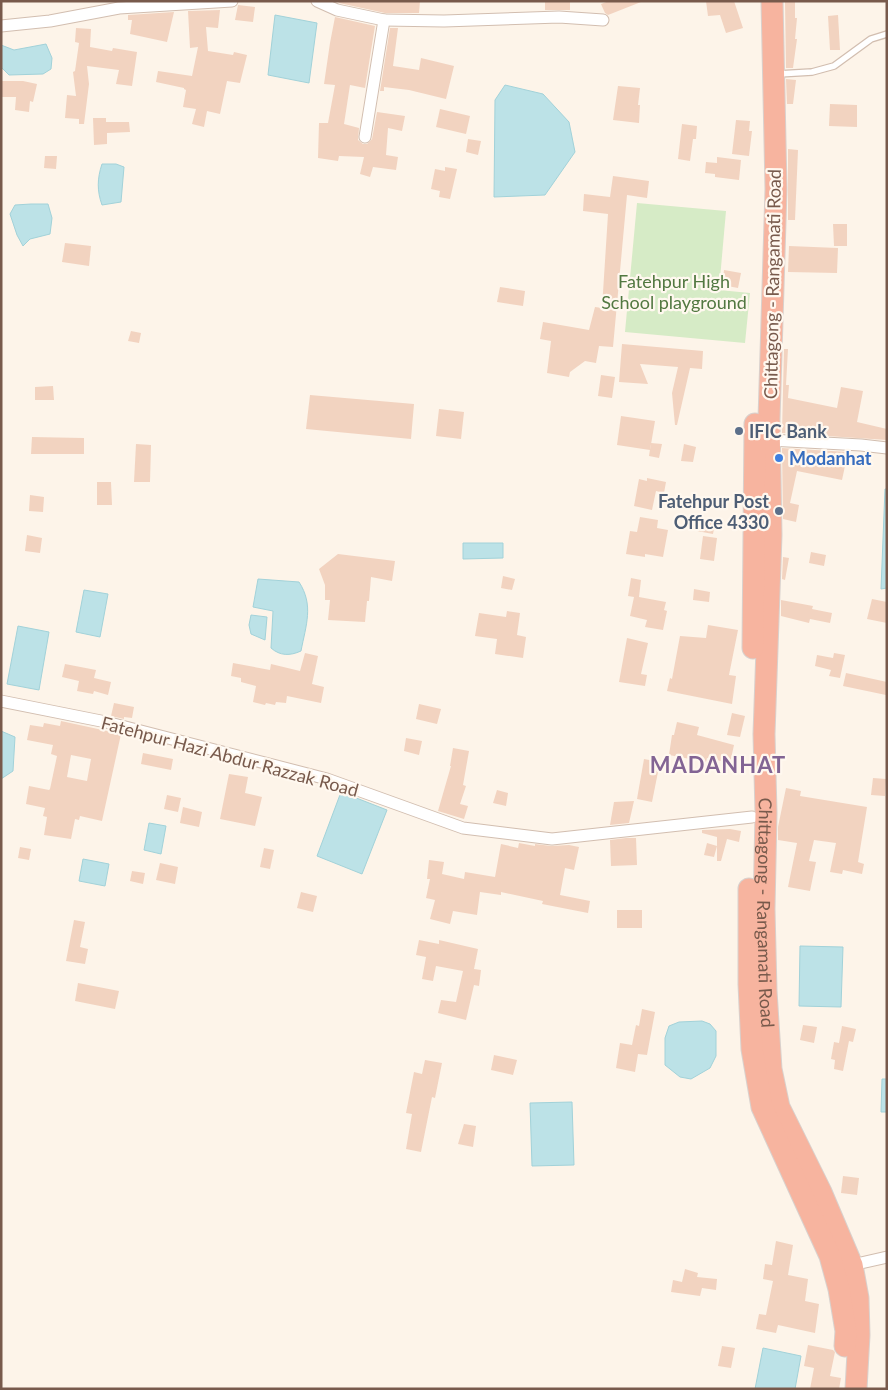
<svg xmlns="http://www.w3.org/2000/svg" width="888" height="1390" font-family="Lato,sans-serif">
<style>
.green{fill:#d6ebc6}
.water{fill:#bce2e7;stroke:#a2d2d9}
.building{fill:#f2d3c0;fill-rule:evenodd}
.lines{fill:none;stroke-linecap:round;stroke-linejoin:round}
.lane-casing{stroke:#d2beb0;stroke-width:8}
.street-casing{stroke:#d2beb0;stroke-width:13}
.highway-casing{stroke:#d9d1cd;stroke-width:23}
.lane{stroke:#fff;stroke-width:5.5}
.street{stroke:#fff;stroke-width:11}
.highway{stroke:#f7b49f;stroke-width:21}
.service-dot{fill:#5c6f8a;stroke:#fff8ef;stroke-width:2}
.shop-dot{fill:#3f7fe0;stroke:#fff8ef;stroke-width:2}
.labels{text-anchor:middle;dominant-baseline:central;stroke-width:4.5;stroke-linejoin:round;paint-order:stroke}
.park-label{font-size:18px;fill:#527841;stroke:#fff8ef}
.street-label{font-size:18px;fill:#785a4c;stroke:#fff8ef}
.service-label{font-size:18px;font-weight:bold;fill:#4e5e75;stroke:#fff8ef;text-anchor:start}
.shop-label{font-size:18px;font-weight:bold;fill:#366cbe;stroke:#fff8ef;text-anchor:start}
.district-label{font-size:22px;font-weight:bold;letter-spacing:1px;fill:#826494;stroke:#fff8ef}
</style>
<rect width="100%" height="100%" fill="#fdf4e9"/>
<polygon class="green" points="637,203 726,211 719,290 750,293 745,343 625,332"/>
<g class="water">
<polygon points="275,15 317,23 309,83 268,75"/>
<polygon points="46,44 52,58 51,69 43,74 9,75 1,67 1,45 14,50"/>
<polygon points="505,85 543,94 569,122 575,152 545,195 494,197 495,100"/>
<path d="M102 164H116L124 167 121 202 102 205C97 191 97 179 102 164Z"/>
<polygon points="31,204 48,204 52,218 50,234 30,239 23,246 17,235 10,214 15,205"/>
<polygon points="885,489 887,489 887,588 881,589"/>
<polygon points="463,543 503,543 503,558 463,559"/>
<path d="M258 579 299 582C314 605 306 625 301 651 290 656 280 656 271 648L273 611 253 607Z"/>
<polygon points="84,590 108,594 100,637 76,632"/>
<polygon points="251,615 267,617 265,640 251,634 249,625"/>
<polygon points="18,626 49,632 39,690 7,684"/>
<polygon points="1,731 15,737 13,771 1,779"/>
<polygon points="341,792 387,810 362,874 317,856"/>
<polygon points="149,823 166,826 161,854 144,850"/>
<polygon points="83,859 109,864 105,886 79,881"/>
<polygon points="800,946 843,947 841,1007 799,1006"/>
<polygon points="702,1021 710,1024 716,1031 716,1056 710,1068 691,1079 680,1077 665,1065 665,1038 669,1026 679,1022"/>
<polygon points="882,1079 887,1079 887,1112 881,1112"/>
<polygon points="572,1102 574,1165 532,1166 530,1103"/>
<polygon points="763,1348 801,1356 795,1389 755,1389"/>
</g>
<g class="building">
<polygon points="338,1 420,1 419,13 385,13 339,3"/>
<rect x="545" y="1" width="25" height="9"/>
<polygon points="609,1 641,1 641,2 608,15 605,13 601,4"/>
<polygon points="706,1 734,1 743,28 726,33 720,15 708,16"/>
<polygon points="785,1 795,1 795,18 797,18 795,39 797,39 793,68 786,68"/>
<polygon points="238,5 255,7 253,22 235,20"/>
<polygon points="220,10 218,28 206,27 208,51 233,55 234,52 247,55 240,83 227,81 220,114 207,111 204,127 192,124 196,109 183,107 186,90 184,89 184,88 156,82 158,71 192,76 198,47 190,48 188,11"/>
<polygon points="174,12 167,42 130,34 132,20 128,20 128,15"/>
<polygon points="838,15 840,50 830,50 828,16"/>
<polygon points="335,17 375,26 365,88 350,85 344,124 359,128 358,140 363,144 367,144 372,139 377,112 405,116 402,131 388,128 386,155 398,157 396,170 373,167 370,177 360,174 364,157 339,156 338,161 318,158 319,123 328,123 335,85 324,84 330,43"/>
<polygon points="76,28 91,29 90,47 112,51 113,48 137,52 132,86 116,84 119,70 87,66 89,84 84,124 79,124 79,119 65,118 67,95 76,96 73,72 75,71 79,43 75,42"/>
<polygon points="390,28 398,28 393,66 419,70 421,58 454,66 446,99 409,90 384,87 384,91 380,91"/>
<polygon points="786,79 796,80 793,104 787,104"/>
<polygon points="1,81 23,81 37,84 33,102 30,101 29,112 15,110 16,97 1,97"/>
<polygon points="618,86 640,88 638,105 640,105 639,123 613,120"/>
<polygon points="830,104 857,105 857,127 829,126"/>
<polygon points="440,109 470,116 466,134 436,127"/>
<polygon points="93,118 106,118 106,122 129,122 130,132 107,133 107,144 94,145"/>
<polygon points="736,120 750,121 749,131 752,131 749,156 732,154"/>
<polygon points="682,124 697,126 696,139 693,139 690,161 678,159"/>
<polygon points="468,139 481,141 478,155 466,152"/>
<polygon points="788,149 798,150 795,220 788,220"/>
<polygon points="45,156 57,156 56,169 44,168"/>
<polygon points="717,157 741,160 739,180 715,177 715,174 705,173 706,162 717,163"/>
<polygon points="445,167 457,169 450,199 439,197 440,191 431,189 435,169 445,171"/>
<polygon points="613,176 649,181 647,198 627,195 613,347 599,346 596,363 585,361 570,372 569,377 547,373 551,341 540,339 543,322 589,330 595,307 602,308 608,214 583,211 584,194 610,197"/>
<polygon points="833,224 847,224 847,246 834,246"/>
<polygon points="65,243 91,246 89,266 62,262"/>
<polygon points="789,246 838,248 837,273 788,272"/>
<polygon points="724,270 741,273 738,288 722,285"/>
<polygon points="500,287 525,291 523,306 497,302"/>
<polygon points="131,331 141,333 139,343 128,341"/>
<polygon points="622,344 703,351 702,369 690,368 677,425 675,425 672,393 678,367 640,364 648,384 619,382"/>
<polygon points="784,349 788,349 786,385 789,385 788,398 837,408 841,387 863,391 857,422 887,429 887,440 782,433"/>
<polygon points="601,375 615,377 612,398 598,396"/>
<polygon points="53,386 54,400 35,400 35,387"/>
<polygon points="310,395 414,404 411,439 306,429"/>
<polygon points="439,409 464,412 461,439 436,436"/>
<polygon points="621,416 655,421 650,450 617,445"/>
<polygon points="32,437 84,438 84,454 31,454"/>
<polygon points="651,443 662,444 659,458 649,456"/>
<polygon points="136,444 151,445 150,482 134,482"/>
<polygon points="684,444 696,447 693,462 681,461"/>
<polygon points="782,448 848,452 842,480 797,471 790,503 799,505 796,522 783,519"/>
<polygon points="647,478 666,482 664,493 656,491 652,510 634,506 639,479 647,481"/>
<polygon points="97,482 111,482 112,505 97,505"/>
<polygon points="30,495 44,497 43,512 29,511"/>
<polygon points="640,517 658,520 657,528 668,530 663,557 645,554 645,557 626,554 630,531 637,532"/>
<polygon points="700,520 715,523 713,534 697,531"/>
<polygon points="27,535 42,538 40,553 25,551"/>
<polygon points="703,536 717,538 714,561 700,559"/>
<polygon points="811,552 826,555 824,566 809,563"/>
<polygon points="338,554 395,561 392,581 371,577 369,601 367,601 365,622 328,620 330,600 325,600 325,585 319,569"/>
<polygon points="783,557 789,558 785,580 782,579"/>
<polygon points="503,576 515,579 512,590 501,588"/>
<polygon points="631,578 641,580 639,597 666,602 664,610 667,611 663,630 645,627 647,620 630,616 634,597 628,596"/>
<polygon points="694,589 710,592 709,602 693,600"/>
<polygon points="872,599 887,602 887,623 867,619"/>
<polygon points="781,600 813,606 812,609 832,613 830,623 810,619 809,623 781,616"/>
<polygon points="507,611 520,613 517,635 526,637 523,658 495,654 497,639 475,636 479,613 506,617"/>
<polygon points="708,625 738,630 729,675 736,676 732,704 667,691 670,678 672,679 680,636 706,638"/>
<polygon points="627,638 648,643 641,674 647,675 645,686 619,682"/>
<polygon points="305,653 318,656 312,684 324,687 321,703 287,696 286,703 276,702 275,705 266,703 265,705 253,702 256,686 241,682 241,678 231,676 233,663 270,670 271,664 300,671"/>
<polygon points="834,653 845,655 840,678 829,676 831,670 815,666 817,655 833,658"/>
<polygon points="65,664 96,670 94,678 111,682 108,695 94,691 93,694 77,691 79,681 62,677"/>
<polygon points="846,673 887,682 886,695 843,686"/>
<polygon points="114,703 134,707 132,718 124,717 124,719 111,716"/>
<polygon points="419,704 441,709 437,724 416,719"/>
<polygon points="732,713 745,716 740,737 727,735"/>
<path d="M61 721 121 734 102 821 80 816 79 820 75 819 71 839 44 835 47 817 43 816 45 808 26 804 29 786 49 790 50 789 57 756 51 754 53 745 27 740 30 725 43 727 44 723 60 726ZM71 755 91 759 87 781 67 777Z"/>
<polygon points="677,722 699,727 697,735 734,745 730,763 707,758 706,762 669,755 672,735 674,735"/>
<polygon points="406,738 422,741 419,755 404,751"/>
<polygon points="453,748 469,751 463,785 466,786 460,804 468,806 464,819 438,811 451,766 450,766"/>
<polygon points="143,753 173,759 171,770 141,764"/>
<polygon points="644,759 660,762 652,802 637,799"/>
<polygon points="229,774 248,777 245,793 262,797 255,826 220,819"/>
<polygon points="873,778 886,779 885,796 871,795"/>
<polygon points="786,788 801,791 800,796 867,807 858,862 864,864 862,874 843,870 842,874 830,872 836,843 814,840 809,861 816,862 810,891 788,887 797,843 778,840 778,827"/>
<polygon points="497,790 508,793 506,806 493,803"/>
<polygon points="167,795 181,798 178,812 164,809"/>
<polygon points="634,801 629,823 610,825 614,802"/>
<polygon points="183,807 202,812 199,827 180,823"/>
<polygon points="730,829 741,831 739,842 727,839 721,861 717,861 717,837 702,833 702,830"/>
<polygon points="626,838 636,838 637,865 611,866 610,840"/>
<polygon points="519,843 535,846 535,844 551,846 569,845 579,847 574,870 565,868 560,895 590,901 588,913 542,904 543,901 501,892 501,895 480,892 477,915 453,911 450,924 430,919 435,900 426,898 430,879 427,879 429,860 444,862 442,874 464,879 465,872 495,877 501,844 518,848"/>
<polygon points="707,843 717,846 714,857 704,855"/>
<polygon points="20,847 31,849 29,860 18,858"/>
<polygon points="264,848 274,850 270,869 260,867"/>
<polygon points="160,863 178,867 175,884 156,880"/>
<polygon points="132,871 145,873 143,884 130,881"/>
<polygon points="301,892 317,896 313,912 297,908"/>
<rect x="617" y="910" width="25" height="18"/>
<polygon points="74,920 85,922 80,947 88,949 85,964 66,961"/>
<polygon points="419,940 439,944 439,940 478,949 474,969 481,970 479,986 474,985 466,1020 438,1013 441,1000 456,1002 463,971 436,966 433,981 422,979 426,957 416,955"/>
<polygon points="78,983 119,991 115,1009 75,1001"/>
<polygon points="642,1009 655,1012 647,1055 638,1054 635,1072 616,1068 620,1043 632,1045 636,1025 639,1026"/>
<polygon points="803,1025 817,1027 814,1043 800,1040"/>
<polygon points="842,1026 856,1029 853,1042 849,1041 843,1071 834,1069 835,1060 831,1059 834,1042 839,1043"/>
<polygon points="494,1055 517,1060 513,1075 491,1070"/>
<polygon points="425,1060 442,1063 435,1098 432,1097 421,1152 406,1149 412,1114 406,1113 414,1072 422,1074"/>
<polygon points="464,1124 476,1126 473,1147 458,1144"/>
<polygon points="843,1176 859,1178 857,1195 841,1193"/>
<polygon points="776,1241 793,1245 788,1275 808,1279 805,1301 819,1304 815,1333 778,1325 776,1333 756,1329 759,1314 766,1315 773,1281 763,1279 765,1264 772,1265"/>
<polygon points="685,1269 698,1273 697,1277 717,1279 716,1290 702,1288 700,1296 671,1292 673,1280 682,1282"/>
<polygon points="808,1345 833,1350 835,1352 830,1376 841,1378 839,1389 810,1389 814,1368 804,1366"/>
<polygon points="722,1346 735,1348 731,1368 718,1366"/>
</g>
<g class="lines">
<defs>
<polyline id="lane" points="778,74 812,72 834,66 871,39 887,34"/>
<g id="street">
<polyline points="317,1 337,10 384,20 365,137"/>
<polyline points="384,20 444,21 559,17 603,20"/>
<polyline points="1,26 50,21 119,8 232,1"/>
<polyline points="770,440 861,445 887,448"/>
<polyline points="1,701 106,722 327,779 463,828 552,839 752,817"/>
<polyline points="852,1265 887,1257"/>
</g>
<g id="highway">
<path id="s1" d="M772 1 776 189 769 419 771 535 764 734 766 813 764 909 766 991 771 1069 779 1107 821 1192 852 1265 858 1298 859 1335 856 1389"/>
<polyline points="753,648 755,424"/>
<polyline points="749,889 749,984 752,1049 762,1107 830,1256 839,1289 846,1331 845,1346"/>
</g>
</defs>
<use href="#lane" class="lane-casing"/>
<use href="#street" class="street-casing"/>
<use href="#highway" class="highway-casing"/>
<use href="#lane" class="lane"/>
<use href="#street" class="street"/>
<use href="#highway" class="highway"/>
</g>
<g class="service-dot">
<circle cx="739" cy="431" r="5"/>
<circle cx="779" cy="511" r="5"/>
</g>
<circle class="shop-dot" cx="779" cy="458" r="5"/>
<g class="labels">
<g class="park-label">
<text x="674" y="281">Fatehpur High<tspan x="674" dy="21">School playground</tspan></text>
</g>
<g class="street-label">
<text transform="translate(772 284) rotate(-89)">Chittagong - Rangamati Road</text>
<text transform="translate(230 756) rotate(15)">Fatehpur Hazi Abdur Razzak Road</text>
<text stroke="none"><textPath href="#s1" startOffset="912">Chittagong - Rangamati Road</textPath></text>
</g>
<g class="service-label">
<text x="749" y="431">IFIC Bank</text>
<text x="769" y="501" text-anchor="end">Fatehpur Post<tspan x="769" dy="21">Office 4330</tspan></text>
</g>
<g class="shop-label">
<text x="789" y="458">Modanhat</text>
</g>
<g class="district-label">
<text x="718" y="764">MADANHAT</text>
</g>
</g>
<rect width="888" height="1390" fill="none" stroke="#785a4c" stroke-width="5"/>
</svg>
